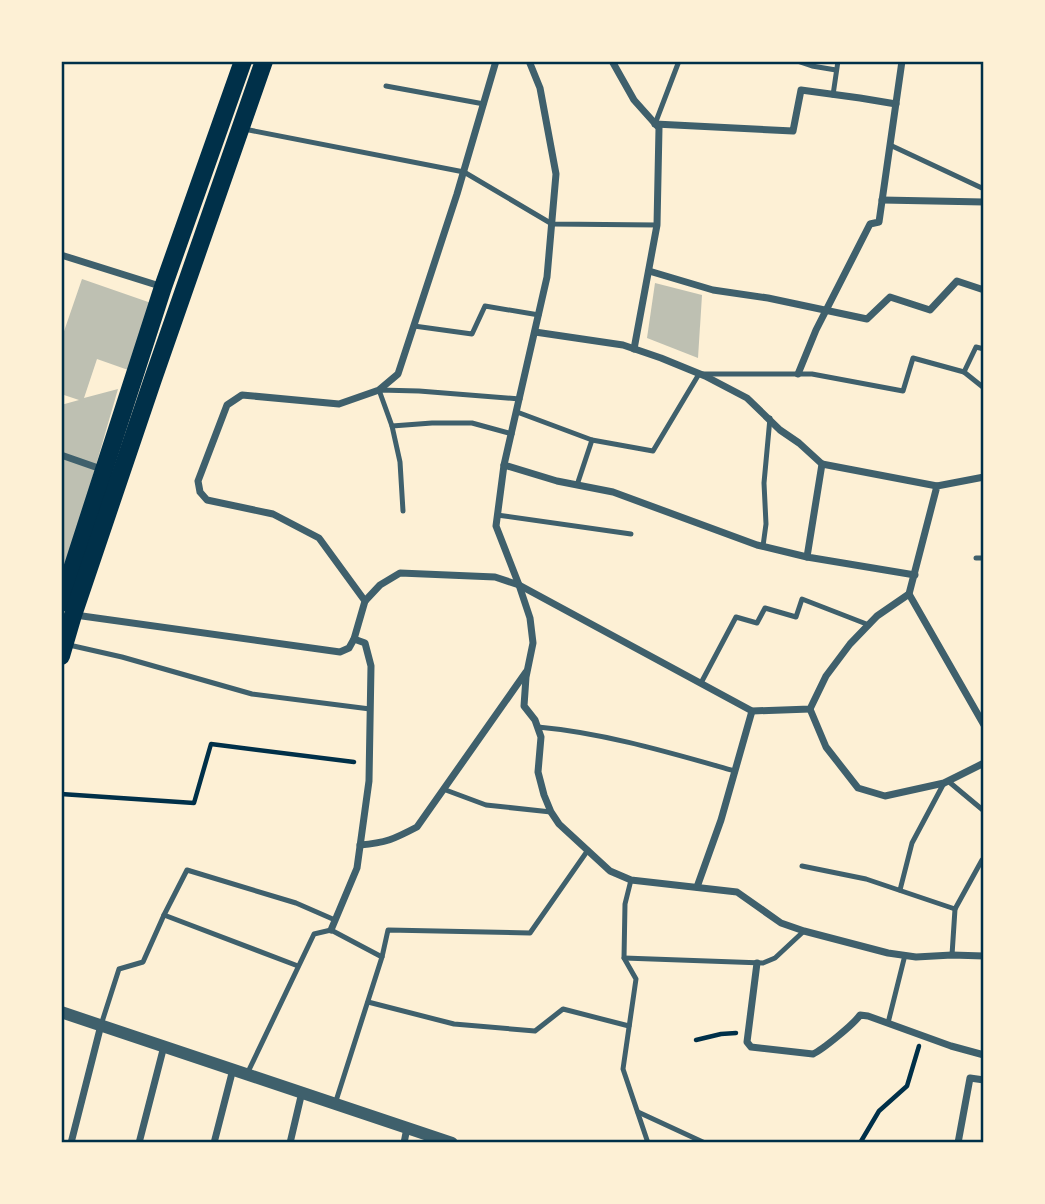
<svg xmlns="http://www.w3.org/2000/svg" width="1045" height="1204" font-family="Roboto,sans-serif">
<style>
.building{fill:#bec0b2}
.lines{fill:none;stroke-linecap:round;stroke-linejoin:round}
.path{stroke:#003049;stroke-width:4.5}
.service{stroke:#3f606c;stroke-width:5}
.minor{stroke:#3f606c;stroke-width:7}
.tertiary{stroke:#3f606c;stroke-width:12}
.primary{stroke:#003049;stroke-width:18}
.neatline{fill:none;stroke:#003049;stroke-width:2.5}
</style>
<rect width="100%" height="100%" fill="#fdf0d5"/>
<g class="building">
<polygon points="82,279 154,304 131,371 97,359 84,398 118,389 62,583 61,405 79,400 61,394 61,340"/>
<polygon points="655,283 702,295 698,358 647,338"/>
</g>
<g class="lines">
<g class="path">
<polyline points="61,794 194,803 211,744 354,762"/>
<polyline points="696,1040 721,1034 736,1033"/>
<polyline points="860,1143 879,1111 907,1086 919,1046"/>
</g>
<g class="service">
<polyline points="797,61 812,66 836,70"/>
<polyline points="386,86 484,104"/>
<polyline points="833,95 838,61"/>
<polyline points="655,124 679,61"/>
<polyline points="244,129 464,172 552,224 657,225"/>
<polyline points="890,145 984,189"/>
<polyline points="414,326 472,334 485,306 539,315"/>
<polyline points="964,372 984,388"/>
<polyline points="517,412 592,440 577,485"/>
<polyline points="392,426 432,423 472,423 512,434"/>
<polyline points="592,440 653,451 699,374 812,374 903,391 913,358 964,372 976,347 984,349"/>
<polyline points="403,511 400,462 392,426 379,390 419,391 520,399"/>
<polyline points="497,515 631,534"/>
<polyline points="763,546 766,524 764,483 770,418"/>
<polyline points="976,558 984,558"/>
<polyline points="69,645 122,657 252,694 370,709"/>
<polyline points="701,683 736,617 757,623 765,608 796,617 802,599 869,625"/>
<path d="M538 727C605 733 671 753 735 771"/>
<polyline points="948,781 984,811"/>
<polyline points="443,789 486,805 551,812"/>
<polyline points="802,866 866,879 955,909 952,955"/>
<polyline points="631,880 625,904 624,958 636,979 623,1069 648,1143"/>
<polyline points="900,890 912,843 944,783"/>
<polyline points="955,909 982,860 984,861"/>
<polyline points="164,915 298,966"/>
<polyline points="382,957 388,930 530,933 588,850"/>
<polyline points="624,958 763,963 775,958 804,931"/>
<polyline points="368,1002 454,1024 535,1031 563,1009 629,1026"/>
<polyline points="888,1023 905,955"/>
<polyline points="101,1025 119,969 143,962 164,915 187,870 296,903 335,920"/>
<polyline points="247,1074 314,934 331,930 382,957 335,1104"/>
<polyline points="638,1112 705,1143"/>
</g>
<g class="minor">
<polyline points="529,61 540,88 556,174 547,277 504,465 496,526 519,585 530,618 533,643 526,677 524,706 535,720 541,737 538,772 544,795 551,812 559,824 610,871 631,880 737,892 781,923 804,931 888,953 916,957 952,955 984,956"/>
<polyline points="612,61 634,100 659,128 657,225 634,349"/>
<polyline points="655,124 793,131 801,90 860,98 896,104"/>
<polyline points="882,200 984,202"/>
<polyline points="61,255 163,287"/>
<polyline points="649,271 713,290 768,298 867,319 890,297 930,310 957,281 984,290"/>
<polyline points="535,332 623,345 661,358 705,376 747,398 780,430 799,443 822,464 937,486"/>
<polyline points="798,374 816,330 870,224 879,222 902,61"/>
<polyline points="61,455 104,470"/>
<polyline points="822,464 807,557 915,575"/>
<polyline points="504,465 557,481 613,492 757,545 807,557"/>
<polyline points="909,594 984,725"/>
<polyline points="365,601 319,538 273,514 207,500 200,492 198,481 227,405 242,395 339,404 379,390 398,374 457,194 496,61"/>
<polyline points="75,615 340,652 349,648 354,639 365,601 380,585 400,573 495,577 519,585 752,711 810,709 826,676 850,644 877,616 909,594 937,486 984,477"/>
<polyline points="810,709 826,747 858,788 885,796 944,783 984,763"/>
<path d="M360 845C386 843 394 839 417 827L526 672"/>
<polyline points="697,887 721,820 752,711"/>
<polyline points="331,930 357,868 369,781 371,666 365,643 354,639"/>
<path d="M757 963 747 1042 751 1047 813 1054C822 1050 854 1024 860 1015L868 1016 951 1046 984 1055"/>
<polyline points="71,1143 101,1025"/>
<polyline points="139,1143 164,1046"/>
<polyline points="214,1143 233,1069"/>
<polyline points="290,1143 302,1092"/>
<polyline points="404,1143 407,1128"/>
<polyline points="958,1143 970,1078 984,1080"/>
</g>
<polyline class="tertiary" points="61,1012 452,1143"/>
<g class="primary">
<polyline points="61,603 163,287 243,61"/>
<polyline points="61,656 73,615 153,379 264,61"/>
</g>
</g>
<rect width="1045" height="1204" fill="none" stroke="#fdf0d5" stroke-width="126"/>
<rect x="63" y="63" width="919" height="1078" class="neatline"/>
</svg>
